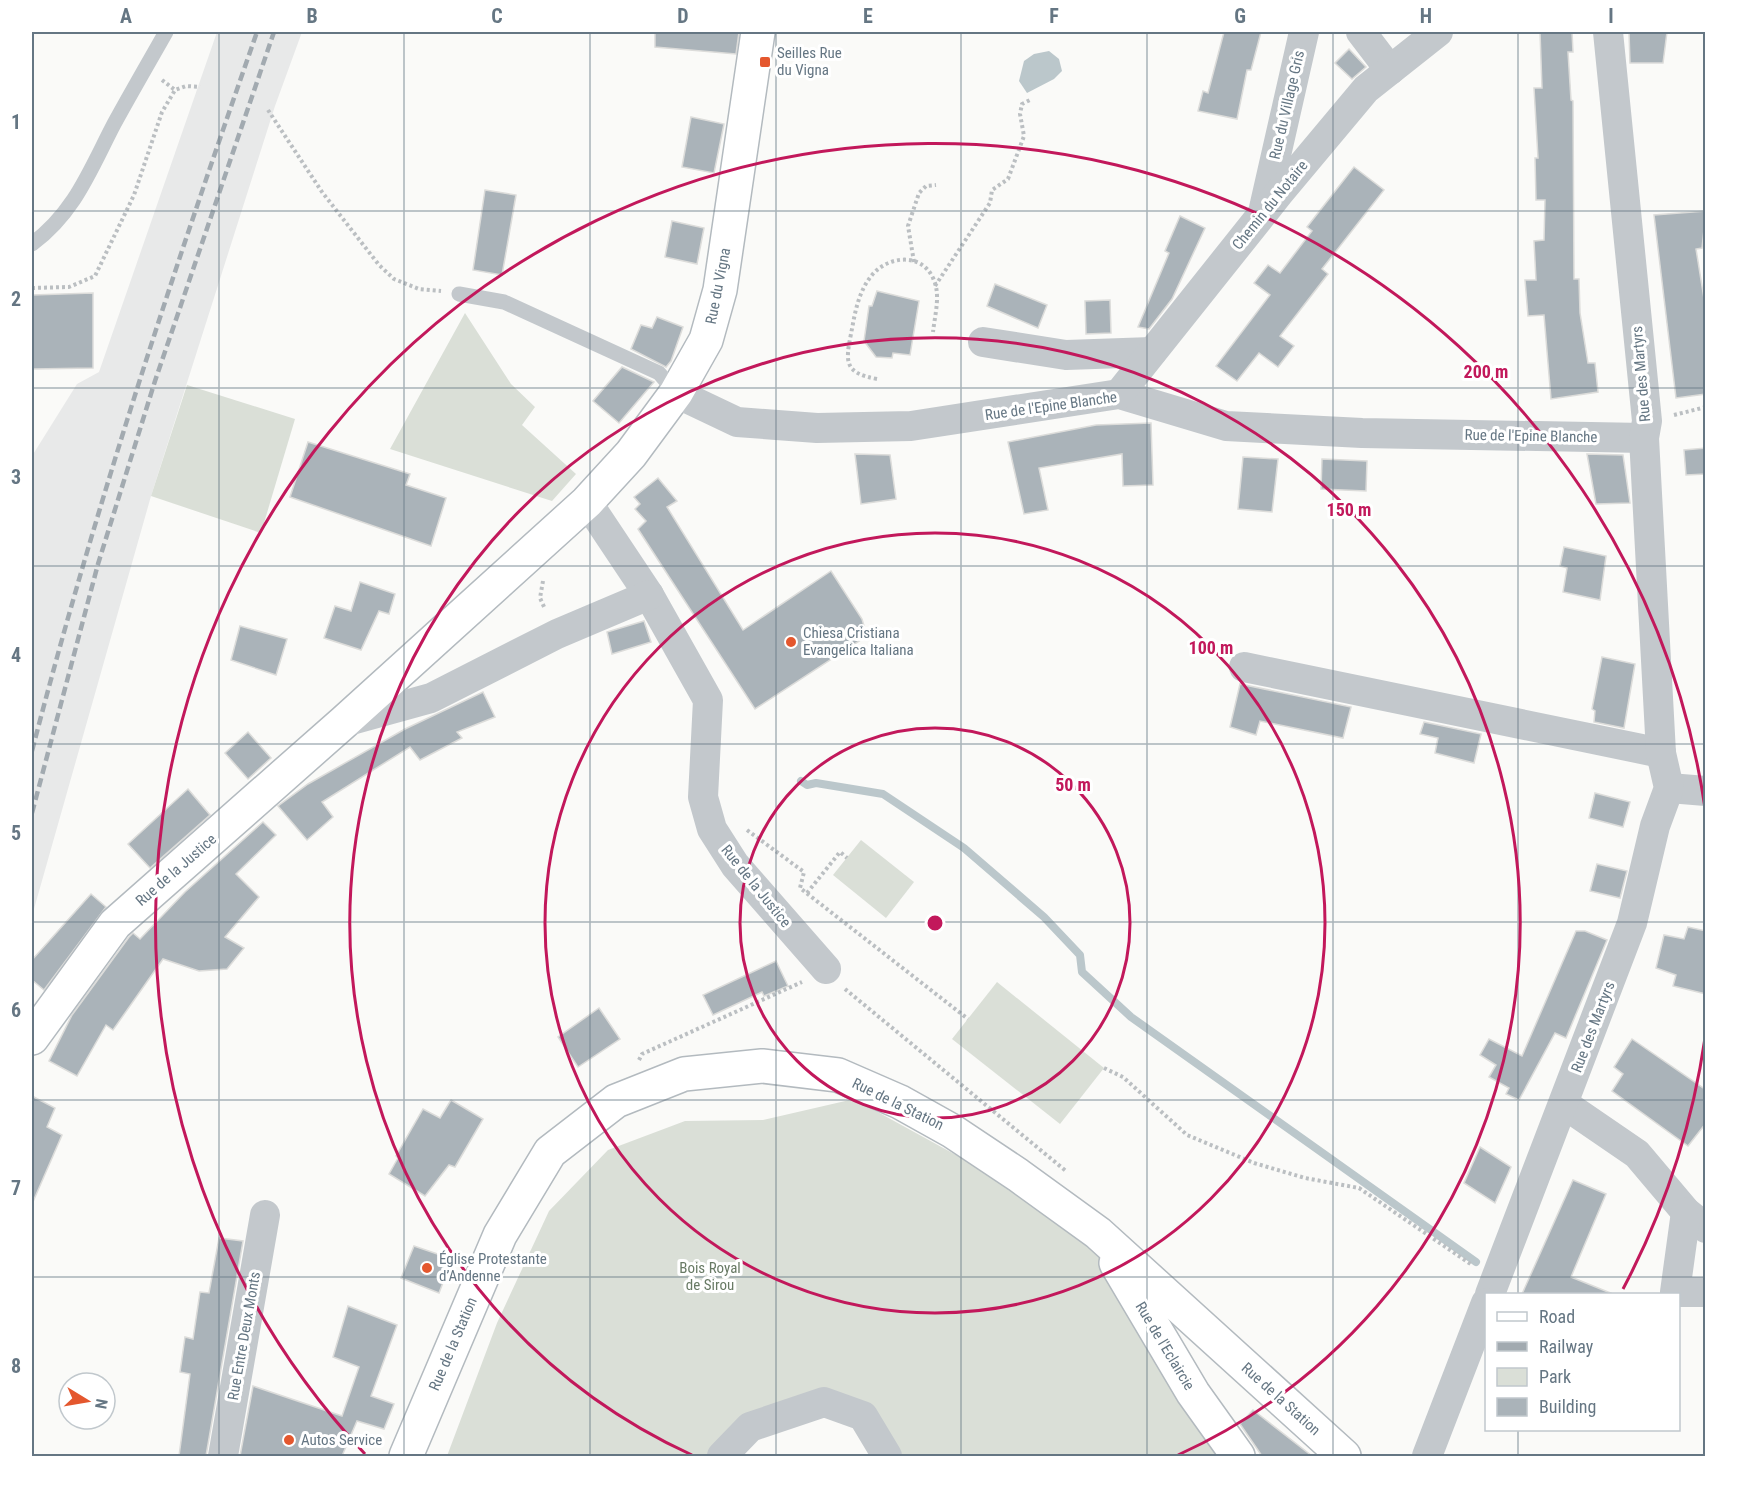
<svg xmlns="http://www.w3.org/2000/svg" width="1737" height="1488" font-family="'Roboto Condensed',sans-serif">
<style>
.built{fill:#e8e9e9}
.green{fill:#dadfd7}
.water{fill:#bbc7cb}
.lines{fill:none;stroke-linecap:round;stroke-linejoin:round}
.stream{stroke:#bbc7cb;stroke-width:8}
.building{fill:#aab3b9;stroke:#dcdcda;stroke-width:1.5}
.secondary-casing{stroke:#b3babf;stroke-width:36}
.path{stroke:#bbbfc2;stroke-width:4;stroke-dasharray:3 3;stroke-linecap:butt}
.lane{stroke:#c3c8cc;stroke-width:15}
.street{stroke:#c3c8cc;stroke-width:30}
.secondary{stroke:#fff;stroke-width:33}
.rail{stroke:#a2aab0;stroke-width:4.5;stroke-dasharray:9 4.5;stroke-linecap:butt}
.grid{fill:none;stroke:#657683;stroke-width:1.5;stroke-opacity:0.55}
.ring{fill:none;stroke:#c2185b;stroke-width:3}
.poi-dot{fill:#e4572e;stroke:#fff;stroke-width:2}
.labels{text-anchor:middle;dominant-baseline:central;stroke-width:6;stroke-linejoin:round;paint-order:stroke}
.poi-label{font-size:15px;fill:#657683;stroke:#fff;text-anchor:start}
.street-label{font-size:15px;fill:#657683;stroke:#fff}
.park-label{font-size:15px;fill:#687a64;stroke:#fff}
.centre{fill:#c2185b;stroke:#fff;stroke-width:3}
.ring-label{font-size:18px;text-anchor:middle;font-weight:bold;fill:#c2185b;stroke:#fff;stroke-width:6;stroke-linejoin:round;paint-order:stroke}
.neatline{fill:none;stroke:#657683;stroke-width:2}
.grid-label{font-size:20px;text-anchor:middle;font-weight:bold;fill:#657683}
</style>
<rect width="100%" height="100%" fill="#fafaf8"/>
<polygon class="built" points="217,32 302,32 275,106 151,496 32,916 32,456 77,384 99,372"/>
<g class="green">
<polygon points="465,313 511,384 535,407 522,425 576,474 552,501 390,449"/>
<polygon points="187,385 295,419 261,533 151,496"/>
<polygon points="861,840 914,882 886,918 833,875"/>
<polygon points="997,982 1104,1068 1060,1124 952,1039"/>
<polygon points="854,1099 1098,1233 1238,1456 887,1456 824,1402 722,1456 447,1456 497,1323 549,1211 608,1150 685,1121 763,1120"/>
</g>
<polygon class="water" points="1049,51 1059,59 1062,71 1054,79 1027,93 1019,81 1024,61 1034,54"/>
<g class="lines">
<polyline class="stream" points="801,781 807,785 816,783 883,794 964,848 1044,917 1080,955 1082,972 1131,1017 1476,1262"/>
</g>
<g class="building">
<polygon points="655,32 739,32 736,54 655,47"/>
<polygon points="1224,32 1261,32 1251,70 1247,70 1237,119 1198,111 1203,91 1208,93"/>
<polygon points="1540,32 1572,32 1573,52 1568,52 1571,100 1573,101 1574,279 1579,279 1580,313 1588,363 1595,363 1598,392 1551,399 1544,315 1528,316 1525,280 1536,280 1534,241 1544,240 1545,200 1536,200 1535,158 1538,158 1534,88 1542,88"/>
<polygon points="1629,32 1667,32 1663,63 1630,63"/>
<polygon points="1349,49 1366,67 1352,79 1335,63"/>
<polygon points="691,117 724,124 714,173 682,167"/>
<polygon points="1354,167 1384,190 1322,269 1328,274 1280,336 1294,346 1278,367 1259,353 1237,381 1216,366 1270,295 1254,283 1268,265 1280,273 1312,231 1307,227"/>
<polygon points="485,190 516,195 502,275 473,270"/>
<polygon points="1706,211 1702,248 1696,249 1706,311 1706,394 1676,398 1654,215"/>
<polygon points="1180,216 1205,228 1172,299 1149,329 1138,327 1169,253 1165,251"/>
<polygon points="672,221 704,228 697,264 665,257"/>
<polygon points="995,284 1047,305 1038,328 987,306"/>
<polygon points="877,291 919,301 910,355 893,353 892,358 876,357 864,341 869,306 872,306"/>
<polygon points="93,293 93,368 32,369 32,295"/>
<polygon points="1110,300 1111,333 1086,334 1085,301"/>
<polygon points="657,317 683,327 671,361 666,367 631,349 641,325 652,328"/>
<polygon points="622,367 654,382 619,423 593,401"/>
<polygon points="1151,423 1153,485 1123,486 1122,454 1039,468 1048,510 1024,514 1008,442 1096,425"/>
<polygon points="308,442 410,474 406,485 446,498 431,546 290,497"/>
<polygon points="1706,448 1706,474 1686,475 1684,450"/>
<polygon points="855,454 890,455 896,499 861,504"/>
<polygon points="1587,454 1623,455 1630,503 1596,504"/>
<polygon points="1243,457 1278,459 1272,512 1238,509"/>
<polygon points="1322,459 1367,461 1366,491 1321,489"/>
<polygon points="658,478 677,501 667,507 743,630 831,571 862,619 867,636 755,709 638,529 646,521 635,509 640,504 634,497"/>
<polygon points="1564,547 1606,556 1600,600 1563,592 1567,568 1560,566"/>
<polygon points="360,582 395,594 389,614 379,611 361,650 324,638 335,606 351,611"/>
<polygon points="644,621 651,642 612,654 607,632"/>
<polygon points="240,626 287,639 276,675 231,660"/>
<polygon points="1602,657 1635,664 1624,728 1594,722 1595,711 1592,709"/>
<polygon points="1240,684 1351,707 1343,738 1260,721 1256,735 1230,727"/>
<polygon points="483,692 495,717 457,732 462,738 420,760 410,747 322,802 333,817 307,840 278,806 308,784 405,729"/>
<polygon points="1424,722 1481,734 1474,763 1435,753 1438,738 1420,734"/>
<polygon points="248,732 271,758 248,779 225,753"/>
<polygon points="188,789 210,815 150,868 128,844"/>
<polygon points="1595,793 1630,802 1623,827 1589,818"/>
<polygon points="263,822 276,835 236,874 259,897 225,937 244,948 227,969 199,971 163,959 113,1030 106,1025 77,1076 49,1061 72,1015 129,937 133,933 140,939 185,892"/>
<polygon points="1597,864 1627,871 1620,898 1590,891"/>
<polygon points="91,894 106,907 44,990 32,980 32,960"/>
<polygon points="1688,927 1706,931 1706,994 1673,986 1676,975 1656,968 1664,935 1684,939"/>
<polygon points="1576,931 1585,931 1607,940 1566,1038 1555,1033 1519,1100 1506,1094 1509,1088 1489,1077 1496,1065 1480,1055 1489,1039 1522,1056"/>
<polygon points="776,961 788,986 764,996 762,992 713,1015 703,995"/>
<polygon points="599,1008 620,1039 578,1067 558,1037"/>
<polygon points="1632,1039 1706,1090 1706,1123 1688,1146 1612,1091 1623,1074 1614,1067"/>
<polygon points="32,1096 55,1108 47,1127 62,1135 32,1204"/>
<polygon points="451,1100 483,1119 455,1167 449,1165 425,1196 389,1174 398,1158 396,1156 423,1109 440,1118"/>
<polygon points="1480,1147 1511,1167 1495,1203 1464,1183"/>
<polygon points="1573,1180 1606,1194 1571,1277 1613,1294 1522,1294"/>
<polygon points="219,1238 243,1241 206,1456 179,1456 190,1374 180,1372 185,1337 193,1339 200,1292 209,1293"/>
<polygon points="414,1246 452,1259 439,1293 401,1278"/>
<polygon points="348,1306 397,1325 371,1396 394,1404 384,1429 357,1421 342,1456 240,1456 253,1386 342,1416 359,1367 333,1357"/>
<polygon points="1253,1410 1312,1456 1262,1456 1240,1424"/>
</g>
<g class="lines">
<defs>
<g id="secondary">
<polyline points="32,1038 115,924 344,722 587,502 631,454 676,393 706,340 720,290 758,32"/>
<polyline points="1116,1263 1193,1393 1238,1456"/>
<polyline points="406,1456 500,1235 550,1152 616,1101 684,1074 762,1066 838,1075 900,1102 952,1131 1018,1175 1098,1233 1344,1456"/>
</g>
</defs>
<use href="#secondary" class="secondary-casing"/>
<g class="path">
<polyline points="162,80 175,90"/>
<polyline points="268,110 322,192 379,265 394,279 419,289 441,291"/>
<polyline points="914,262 908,226 919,193 926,186 936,185"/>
<polyline points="935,286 990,203 992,190 1008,179 1024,136 1020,114 1022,104 1032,99"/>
<polyline points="32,288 69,287 95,276 134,195 162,112 175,90 186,86 200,87"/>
<path d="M877 379C845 373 845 363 851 334 855 313 858 292 872 275 888 256 921 252 933 278 941 294 935 314 933 332"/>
<polyline points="1674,415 1706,407"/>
<polyline points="543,581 540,598 545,609"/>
<polyline points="747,830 804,872 800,888 968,1019"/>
<polyline points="807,893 840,852 847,858"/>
<polyline points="845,989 1066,1171"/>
<polyline points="639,1060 642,1054 802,982"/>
<polyline points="1104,1068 1123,1077 1187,1135 1254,1163 1305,1178 1359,1188 1472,1265"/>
</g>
<g class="lane">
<path d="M32 244C75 212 90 170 114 124 131 93 149 62 166 32"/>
<polyline points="459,294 504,302 659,373 676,393"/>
</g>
<g class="street">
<polyline points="1361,32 1390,70"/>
<polyline points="1264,208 1304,32"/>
<polyline points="983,342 1066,355 1152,352"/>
<polyline points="676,393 737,422 817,428 911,426 1119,394 1226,426 1362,433 1644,438"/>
<polyline points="1119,394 1279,193 1366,89 1438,32"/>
<polyline points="587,502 649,595 708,700 703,797 712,829 735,865 826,969"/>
<polyline points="1244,667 1661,753"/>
<polyline points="344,722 431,698 557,634 649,595"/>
<polyline points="1669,788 1706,791"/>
<polyline points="1564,1104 1637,1154 1686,1212 1706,1228"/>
<polyline points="1686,1212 1675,1292 1706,1292"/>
<polyline points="1490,1294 1632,923 1655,826 1669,788 1661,753 1644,438 1647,421 1608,32"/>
<polyline points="223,1456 265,1215"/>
<polyline points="722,1456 750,1427 824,1402 863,1416 887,1456"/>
<polyline points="1427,1456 1486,1303"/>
</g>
<use href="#secondary" class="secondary"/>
<g class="rail">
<path d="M32 751C95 507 174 269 257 32"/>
<polyline points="32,813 98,564 155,381 274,32"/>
</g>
</g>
<path class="grid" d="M219 32V1456M404 32V1456M590 32V1456M776 32V1456M961 32V1456M1147 32V1456M1333 32V1456M1518 32V1294M32 211H1706M32 388H1706M32 566H1706M32 744H1706M32 922H1706M32 1100H1706M32 1277H1706M1518 1430V1456"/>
<g class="ring">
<circle cx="935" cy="923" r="195"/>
<circle cx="935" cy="923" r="390"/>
<path d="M692 1455A585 585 0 1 1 1178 1455"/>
<path d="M1705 1038A779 779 0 0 1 1623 1289M365 1454A779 779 0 1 1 1705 808"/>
</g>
<g class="poi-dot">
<rect x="759" y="56" width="12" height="12" rx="3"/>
<circle cx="791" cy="642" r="6"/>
<circle cx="427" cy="1268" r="6"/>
<circle cx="289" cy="1440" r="6"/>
</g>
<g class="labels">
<g class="poi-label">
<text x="777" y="53">Seilles Rue<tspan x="777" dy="17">du Vigna</tspan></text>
<text x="803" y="633">Chiesa Cristiana<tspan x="803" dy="17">Evangelica Italiana</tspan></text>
<text x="439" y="1259">Église Protestante<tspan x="439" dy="17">d’Andenne</tspan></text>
<text x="301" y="1440">Autos Service</text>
</g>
<g class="street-label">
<text transform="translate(1287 105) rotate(-77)">Rue du Village Gris</text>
<text transform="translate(1270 205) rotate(-51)">Chemin du Notaire</text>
<text transform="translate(718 286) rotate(-79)">Rue du Vigna</text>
<text transform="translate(1641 374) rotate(-95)">Rue des Martyrs</text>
<text transform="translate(1051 406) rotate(-8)">Rue de l'Epine Blanche</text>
<text transform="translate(1531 436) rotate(1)">Rue de l'Epine Blanche</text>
<text transform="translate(176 870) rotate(-41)">Rue de la Justice</text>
<text transform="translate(756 886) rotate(51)">Rue de la Justice</text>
<text transform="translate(1593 1027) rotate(-69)">Rue des Martyrs</text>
<text transform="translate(898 1104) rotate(26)">Rue de la Station</text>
<text transform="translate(244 1336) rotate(-80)">Rue Entre Deux Monts</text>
<text transform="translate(453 1344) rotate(-67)">Rue de la Station</text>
<text transform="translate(1165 1346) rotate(59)">Rue de l'Eclaircie</text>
<text transform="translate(1281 1399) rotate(42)">Rue de la Station</text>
</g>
<g class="park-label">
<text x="710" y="1268">Bois Royal<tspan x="710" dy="17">de Sirou</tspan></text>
</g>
</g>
<circle cx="935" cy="923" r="9" class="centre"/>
<g class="ring-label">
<text x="1486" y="378">200 m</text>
<text x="1349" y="516">150 m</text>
<text x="1211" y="654">100 m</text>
<text x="1073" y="791">50 m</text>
</g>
<rect width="1737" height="1488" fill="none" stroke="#ffffff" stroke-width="66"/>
<rect x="1485" y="1293" width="195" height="138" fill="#ffffff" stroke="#c1c8cd" stroke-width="1.5"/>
<rect x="1497" y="1312" width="30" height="9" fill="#ffffff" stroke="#c1c8cd" stroke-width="1.5"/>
<text x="1539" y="1323" font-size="18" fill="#657683">Road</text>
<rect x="1497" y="1342" width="30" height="9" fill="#a2aab0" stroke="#c1c8cd" stroke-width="1.5"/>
<text x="1539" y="1353" font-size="18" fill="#657683">Railway</text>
<rect x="1497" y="1368" width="30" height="18" fill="#dadfd7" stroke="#c1c8cd" stroke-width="1.5"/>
<text x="1539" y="1383" font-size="18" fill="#657683">Park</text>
<rect x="1497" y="1398" width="30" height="18" fill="#aab3b9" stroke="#c1c8cd" stroke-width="1.5"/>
<text x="1539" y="1413" font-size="18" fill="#657683">Building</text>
<g transform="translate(87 1401) rotate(101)"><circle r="28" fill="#ffffff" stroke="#c1c8cd" stroke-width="1.5"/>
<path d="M0-4.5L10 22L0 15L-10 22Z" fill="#e4572e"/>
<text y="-9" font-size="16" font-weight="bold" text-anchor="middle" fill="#657683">N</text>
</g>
<rect x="33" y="33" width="1671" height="1422" class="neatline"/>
<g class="grid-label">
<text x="126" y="23">A</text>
<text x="312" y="23">B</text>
<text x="497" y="23">C</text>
<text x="683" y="23">D</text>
<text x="868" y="23">E</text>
<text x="1054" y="23">F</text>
<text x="1240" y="23">G</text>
<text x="1426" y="23">H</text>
<text x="1611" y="23">I</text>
<text x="16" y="129">1</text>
<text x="16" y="306">2</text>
<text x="16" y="484">3</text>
<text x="16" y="662">4</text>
<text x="16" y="840">5</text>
<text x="16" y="1017">6</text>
<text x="16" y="1195">7</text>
<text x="16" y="1373">8</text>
</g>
</svg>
